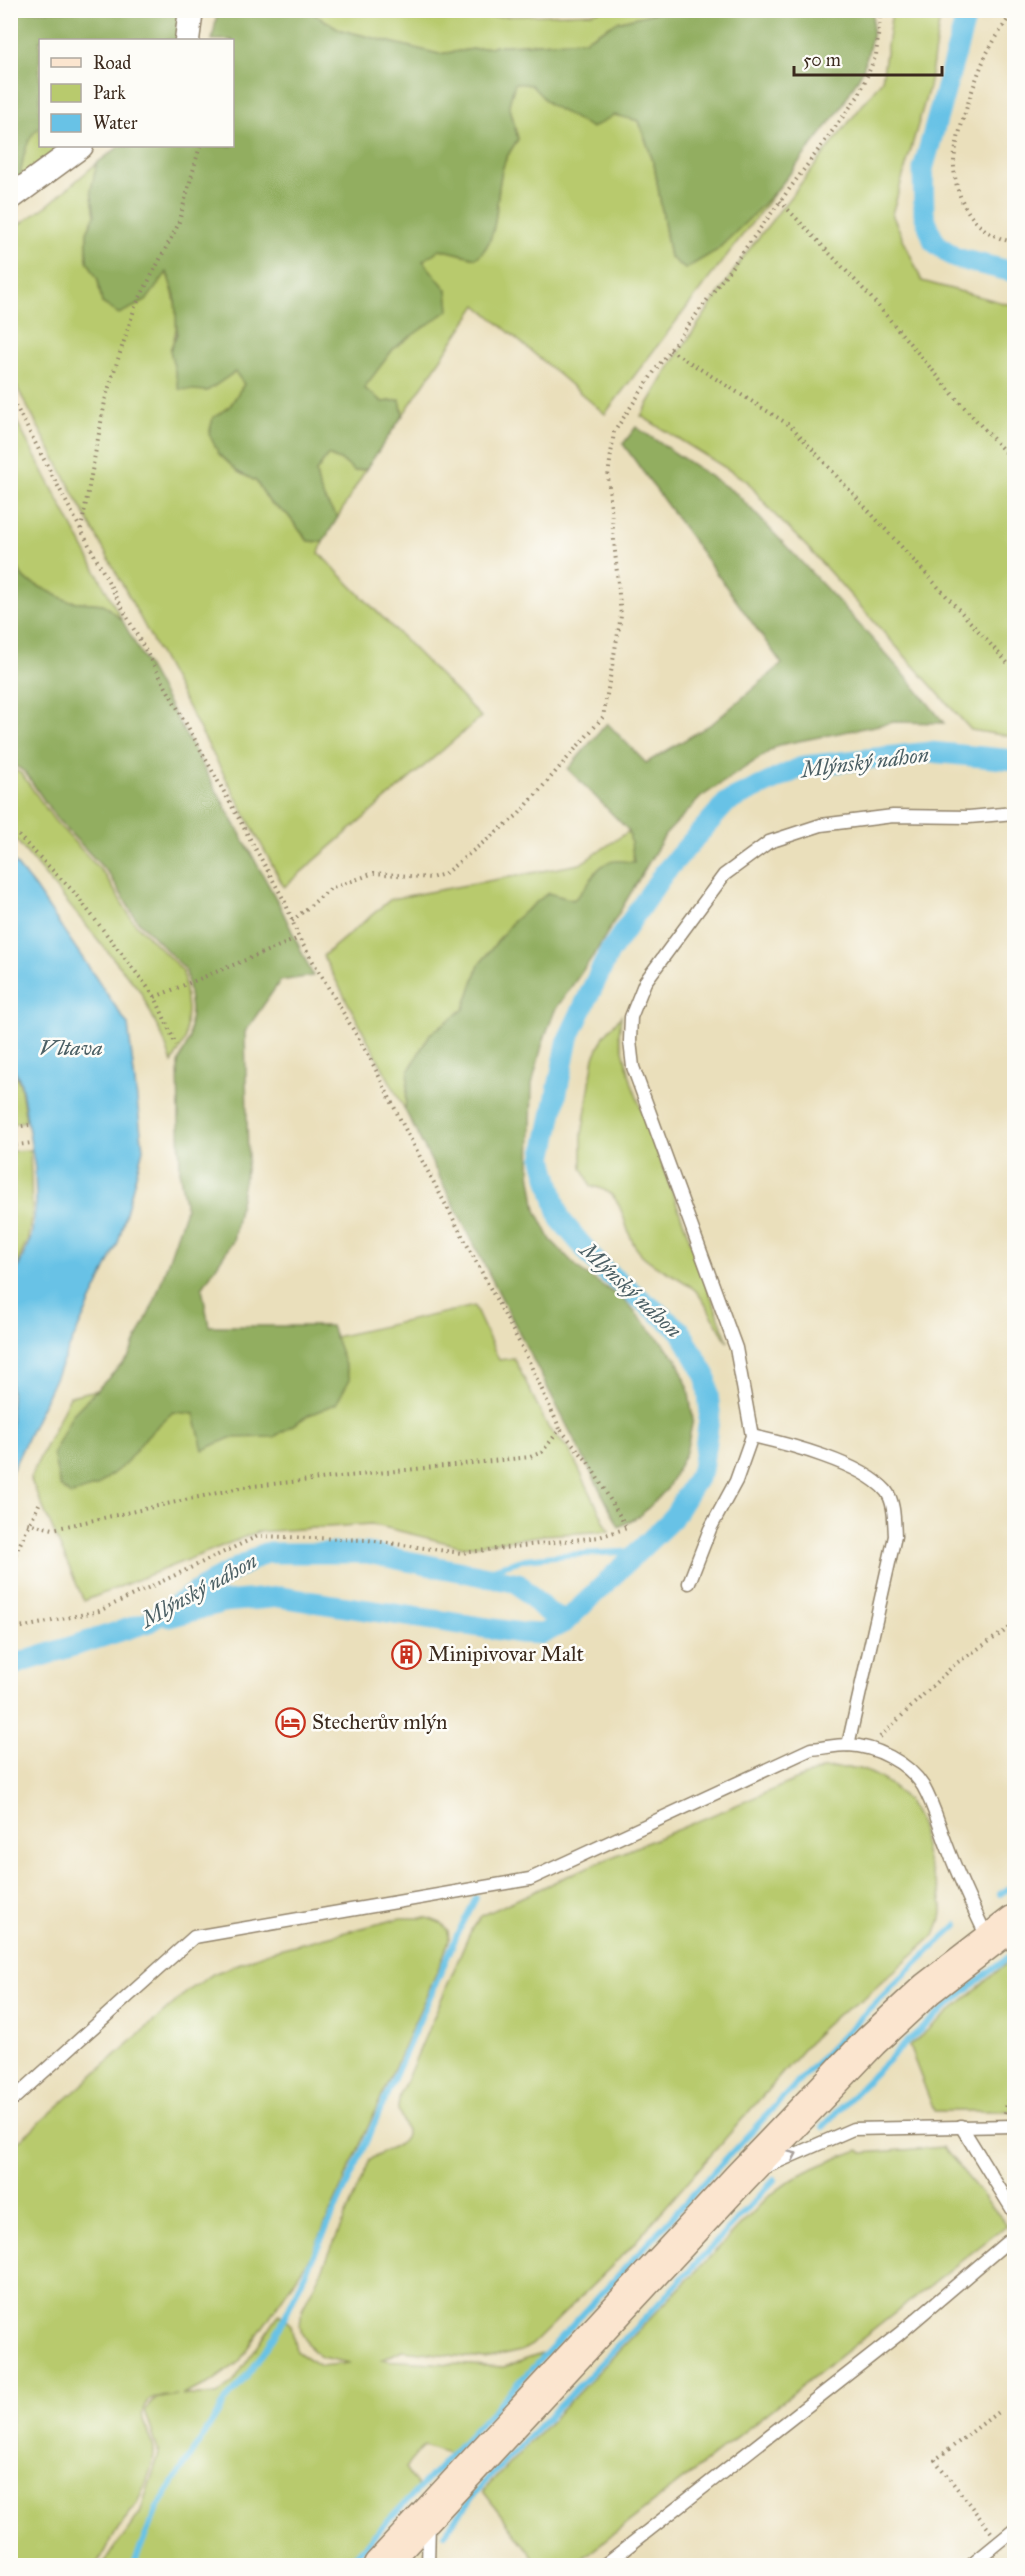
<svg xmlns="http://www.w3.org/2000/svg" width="1025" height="2576" font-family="'IM FELL Great Primer',serif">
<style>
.green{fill:#b8ca6d;stroke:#7a7a46;stroke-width:1.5}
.forest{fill:#92ae60;stroke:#666c3f;stroke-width:1.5}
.water{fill:#68c2e6;stroke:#527682;stroke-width:1.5}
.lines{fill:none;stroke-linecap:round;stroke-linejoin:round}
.stream{stroke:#68c2e6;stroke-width:6}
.canal{stroke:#68c2e6;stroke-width:21}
.lane-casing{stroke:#92846c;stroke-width:15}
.street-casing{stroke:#92846c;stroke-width:27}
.secondary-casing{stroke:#92846c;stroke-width:36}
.path{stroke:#92846c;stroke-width:4;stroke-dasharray:1.5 4.5;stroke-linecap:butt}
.lane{stroke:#fff;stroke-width:12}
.street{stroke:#fff;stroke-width:24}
.secondary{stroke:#fbe5cf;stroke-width:33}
.oneway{stroke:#a79f9a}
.labels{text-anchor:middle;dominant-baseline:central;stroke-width:5;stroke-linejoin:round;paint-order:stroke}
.poi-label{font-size:21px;fill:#3b2a1e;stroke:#fdfcf7;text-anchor:start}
.water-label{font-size:22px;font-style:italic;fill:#4b5f64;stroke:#fdfcf7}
</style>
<rect width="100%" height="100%" fill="#fdfcf7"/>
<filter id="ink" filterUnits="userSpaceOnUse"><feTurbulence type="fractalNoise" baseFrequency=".0167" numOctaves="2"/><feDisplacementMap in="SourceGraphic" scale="12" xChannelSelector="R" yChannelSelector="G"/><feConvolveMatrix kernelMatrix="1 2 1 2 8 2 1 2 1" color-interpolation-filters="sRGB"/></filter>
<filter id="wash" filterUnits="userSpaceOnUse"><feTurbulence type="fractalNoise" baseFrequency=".008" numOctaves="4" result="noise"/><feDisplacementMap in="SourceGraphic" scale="24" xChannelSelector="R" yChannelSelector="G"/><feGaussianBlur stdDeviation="1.35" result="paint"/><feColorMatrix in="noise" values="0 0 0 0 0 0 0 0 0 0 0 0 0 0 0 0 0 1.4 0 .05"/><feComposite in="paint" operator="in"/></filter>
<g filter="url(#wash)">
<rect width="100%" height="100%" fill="#eadfbb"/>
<g class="green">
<polygon points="602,10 662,11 617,22 585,40 495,46 439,54 341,30 309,11 391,11 439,19 592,13"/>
<polygon points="892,11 941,11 929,87 892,214 922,281 1007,304 1014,304 1014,737 971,730 809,549 772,512 747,481 641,416 672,363 744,256 882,80"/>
<path d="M515 82 531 84 550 105 614 114 639 121 654 164 670 257 716 251 781 185 605 414 477 305 403 415 400 400 384 402 363 388 394 348 448 310 447 290 422 261 440 249 476 258C503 239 493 193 504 164 507 155 513 147 518 139L509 104Z"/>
<path d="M40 127V146H73L19 183C22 165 24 137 40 127Z"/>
<path d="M97 163 91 190 95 215 87 232V260L98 280 102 303 166 271C176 298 182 323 170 350L207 391 235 372 245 384 230 406 213 418 238 472 256 481 270 503 287 514 308 541 323 542 319 553 481 717 284 887 11 376 10 231 48 205Z"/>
<polygon points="10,409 122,620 103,604 68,601 24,579 11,555"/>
<path d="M328 455 344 462 354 471 366 469 338 517C325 504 318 490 316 472Z"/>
<polygon points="10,767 22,774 54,820 105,875 133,921 183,971 187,1009 185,1040 172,1063 163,1038 140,991 11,834"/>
<polygon points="629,831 635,862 595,872 583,894 573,900 548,893 513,921 479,965 464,1009 430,1034 409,1070 405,1110 323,956 391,899 580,864"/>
<path d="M621 1016 619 1035 632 1084 728 1342C717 1327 708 1305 696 1291 681 1276 657 1270 642 1255 618 1231 631 1192 591 1186L582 1167V1135L594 1057 604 1036Z"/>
<polygon points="11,1064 20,1084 26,1121 11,1124"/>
<polygon points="30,1150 32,1213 28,1238 11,1280 11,1151"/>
<polygon points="474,1306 499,1360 514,1358 549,1429 569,1449 609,1531 544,1535 464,1547 371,1524 257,1532 84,1601 30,1478 70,1396"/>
<path d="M822 1769C834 1769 848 1766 859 1769 885 1776 915 1801 921 1828 923 1840 924 1852 928 1864 938 1890 950 1907 935 1934L863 1999 833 2018 820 2030 629 2249 532 2345 521 2351 485 2359 402 2350 382 2360 504 2367 544 2353 451 2454 424 2445 405 2468 418 2487 345 2565H103L140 2513 159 2454 145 2410 155 2399 177 2395C168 2397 153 2394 147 2402 133 2421 156 2436 154 2454 152 2470 144 2489 137 2503 131 2514 121 2522 115 2533 109 2544 104 2555 97 2565H11V2148L188 1991 213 1974 271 1951 401 1918H428L443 1924 448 1931 449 1940 442 1960 311 2256 239 2362 210 2383 182 2395H217L233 2382 279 2314 291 2325 296 2351 320 2366 350 2363 321 2357 312 2350 302 2334 300 2326 302 2309 322 2270 370 2160C379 2151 389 2150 399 2144 414 2134 401 2122 398 2110 398 2105 399 2100 400 2095L472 1928 481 1916 574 1873Z"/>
<polygon points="1014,1957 1014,2111 934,2111 909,2046"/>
<path d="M943 2147 1007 2225 574 2565H539L483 2491 767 2198C797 2173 823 2163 859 2150L862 2153Z"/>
</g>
<g class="forest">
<path d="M11 11H180L178 40H40V127C24 138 22 165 19 184L11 188Z"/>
<path d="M218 11H309L341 30 439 54 495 46 585 40 617 22 662 11H873L872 37 863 70 839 111 781 185 749 219 716 251 685 269 670 257 654 164 639 121 614 115 592 128 550 105 531 85 515 83 509 104 518 139C513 147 507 155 504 164 493 193 503 239 476 258L440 249 423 261 447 290 449 310 394 348 364 388 383 402 400 400 403 415 366 469 354 471 344 462 328 455 316 472C318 490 325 504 338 517L323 542 308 541 287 514 270 503 256 481 238 472 219 454 209 434 213 418 230 406 244 384 235 372 207 391 179 389 170 350 177 334 175 296 167 272 146 301 119 314 102 303 98 280 87 260V232L95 215 91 190 97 163 120 146H232V40H212Z"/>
<path d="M636 427 737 494 838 601 910 681 944 723 894 722 779 745 701 797 665 835 597 950 555 1010 543 1042 532 1084 530 1172 536 1210 551 1240 581 1271 624 1300 676 1358 688 1387 693 1420 686 1452 667 1489 641 1515 619 1527 405 1110 409 1071 430 1034 464 1009 479 965 513 921 548 893 573 900C589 890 593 863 615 861 621 860 628 862 634 862L629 831 568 769 607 723 646 763 713 723 782 664 623 444Z"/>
<polygon points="11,555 24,579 68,601 103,604 122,620 279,904 313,976 280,981 245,1032 248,1159 233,1241 202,1288 209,1326 331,1326 350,1379 336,1404 309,1415 274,1437 230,1438 203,1450 194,1414 173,1412 147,1436 125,1464 97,1486 71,1495 60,1486 53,1454 72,1415 128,1358 155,1300 186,1209 180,1176 178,1063 189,1040 191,1009 186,970 136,919 109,874 56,818 25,772 11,763"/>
</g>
<polygon class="water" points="11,858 35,888 128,1025 143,1149 118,1243 11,1473 11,1285 31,1237 36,1203 35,1169 21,1083 11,1061"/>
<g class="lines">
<g class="stream">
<polyline points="476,1574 525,1559 564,1555 639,1551"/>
<polyline points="1000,1894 1014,1885"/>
<path d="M823 2127C883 2063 942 2005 1014 1953"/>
<polyline points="445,2533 481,2486 646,2317 774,2180"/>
<polyline points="133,2566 157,2508 227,2399 251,2371 280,2327 352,2174 457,1935 476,1898"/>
<path d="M346 2566C428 2478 511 2392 592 2304 711 2175 828 2044 957 1925"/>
</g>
<g class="canal">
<polyline points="968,10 923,169 924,214 934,242 955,258 1014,272"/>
<polyline points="169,1617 224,1602 280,1597 521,1633 542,1634 565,1622"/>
<polyline points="10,1666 149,1622 211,1582 265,1553 367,1553 518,1583 545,1610 565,1622 672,1519 702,1470 710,1412 706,1376 680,1330 601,1268 560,1219 543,1159 568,1039 609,953 664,873 727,802 804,766 930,752 1014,760"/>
</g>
</g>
</g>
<g filter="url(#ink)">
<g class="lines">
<defs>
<g id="lane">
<path d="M752 1436C788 1444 862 1463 886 1491 895 1502 894 1523 895 1536L848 1745"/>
<polyline points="689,1583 710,1529 736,1481 752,1436 736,1348 633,1067 630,1041 631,1017 645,982 724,875 769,842 821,825 893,816 969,817 1014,813"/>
<path d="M10 2102 194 1937 530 1879 811 1749C823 1748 836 1745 848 1745 875 1746 908 1762 923 1786 934 1805 939 1826 947 1846 959 1878 973 1908 988 1939"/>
<polyline points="961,2126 1014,2212"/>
<polyline points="766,2167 853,2129 1014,2126"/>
<polyline points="428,2566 429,2522"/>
<polyline points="603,2566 899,2334 1014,2236"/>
<polyline points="970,2566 1014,2530"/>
</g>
<g id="street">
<polyline points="187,40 191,10"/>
<polyline points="10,198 81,146"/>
</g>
<polyline id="secondary" points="380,2566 740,2178 871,2041 927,1989 1014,1922"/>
</defs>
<use href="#lane" class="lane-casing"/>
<use href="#street" class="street-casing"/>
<use href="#secondary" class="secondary-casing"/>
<g class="path">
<path d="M1014 11C1004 24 995 39 987 53 977 73 952 146 954 167 956 204 978 236 1014 242"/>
<polyline points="780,201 868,294 956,398 1014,462"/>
<polyline points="670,350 791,426 1014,670"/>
<polyline points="10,395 127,617 285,902 299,938 370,1058 402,1123 526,1355 560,1429 542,1452 530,1457 244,1487 53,1529 23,1522"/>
<polyline points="81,529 106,396 135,307 178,225 200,146"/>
<polyline points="10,827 73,891 155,997 176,1045"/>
<polyline points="292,921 330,889 374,873 431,878 444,874 519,814 603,717 621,616 608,476 614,432 656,369 859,95 876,55 881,10"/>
<polyline points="155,997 299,938"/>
<polyline points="10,1128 29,1125"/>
<polyline points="10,1146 32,1143"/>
<polyline points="10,1565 40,1502"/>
<polyline points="10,1630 99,1611 258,1536 367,1540 461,1553 599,1537 627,1528 588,1462 560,1429"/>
<polyline points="880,1737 955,1664 1014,1625"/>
<polyline points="1005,2113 1014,2070"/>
<polyline points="991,2532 935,2460 998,2412"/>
</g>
<use href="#lane" class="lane"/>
<use href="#street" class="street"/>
<use href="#secondary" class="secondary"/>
</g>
<defs><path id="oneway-chevron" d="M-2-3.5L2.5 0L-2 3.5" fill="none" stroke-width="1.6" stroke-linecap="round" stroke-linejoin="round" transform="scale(1.5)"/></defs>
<use class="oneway" href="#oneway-chevron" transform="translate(793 2155) rotate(-24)"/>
</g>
<defs>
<symbol id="building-ring" viewBox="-11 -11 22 22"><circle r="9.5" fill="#fdfcf7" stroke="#c8321e" stroke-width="1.5"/><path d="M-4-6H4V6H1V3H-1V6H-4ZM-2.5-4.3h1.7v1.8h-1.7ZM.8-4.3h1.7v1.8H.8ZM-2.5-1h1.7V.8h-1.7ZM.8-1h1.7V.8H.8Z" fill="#c8321e"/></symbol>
<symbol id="hotel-ring" viewBox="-11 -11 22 22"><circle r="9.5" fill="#fdfcf7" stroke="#c8321e" stroke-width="1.5"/><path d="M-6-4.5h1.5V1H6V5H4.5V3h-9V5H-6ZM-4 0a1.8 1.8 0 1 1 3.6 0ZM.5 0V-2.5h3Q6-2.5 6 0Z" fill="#c8321e"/></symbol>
</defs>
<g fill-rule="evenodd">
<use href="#building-ring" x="390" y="1638" width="33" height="33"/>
<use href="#hotel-ring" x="274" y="1706" width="33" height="33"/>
</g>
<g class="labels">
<g class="poi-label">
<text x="428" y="1654">Minipivovar Malt</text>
<text x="312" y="1722">Stecherův mlýn</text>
</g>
<g class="water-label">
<text transform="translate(865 762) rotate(-7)">Mlýnský náhon</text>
<text x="71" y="1047">Vltava</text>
<text transform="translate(631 1290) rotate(43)">Mlýnský náhon</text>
<text transform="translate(199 1590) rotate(-29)">Mlýnský náhon</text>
</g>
</g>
<rect width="1025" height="2576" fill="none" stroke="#fdfcf7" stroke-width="36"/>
<rect x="39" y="39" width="195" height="108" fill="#fdfcf7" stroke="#afa8a0" stroke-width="1.5"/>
<rect x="51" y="58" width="30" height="9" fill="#fbe5cf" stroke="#afa8a0" stroke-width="1.5"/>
<text x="93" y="69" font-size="18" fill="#3b2a1e">Road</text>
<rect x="51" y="84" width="30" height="18" fill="#b8ca6d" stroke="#afa8a0" stroke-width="1.5"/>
<text x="93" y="99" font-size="18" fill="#3b2a1e">Park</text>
<rect x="51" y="114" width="30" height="18" fill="#68c2e6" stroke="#afa8a0" stroke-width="1.5"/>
<text x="93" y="129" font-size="18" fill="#3b2a1e">Water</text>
<path d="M794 66v9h148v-9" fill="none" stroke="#3b2a1e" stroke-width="3"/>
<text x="803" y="66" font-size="18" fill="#3b2a1e" stroke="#fdfcf7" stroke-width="4.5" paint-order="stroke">50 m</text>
</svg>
